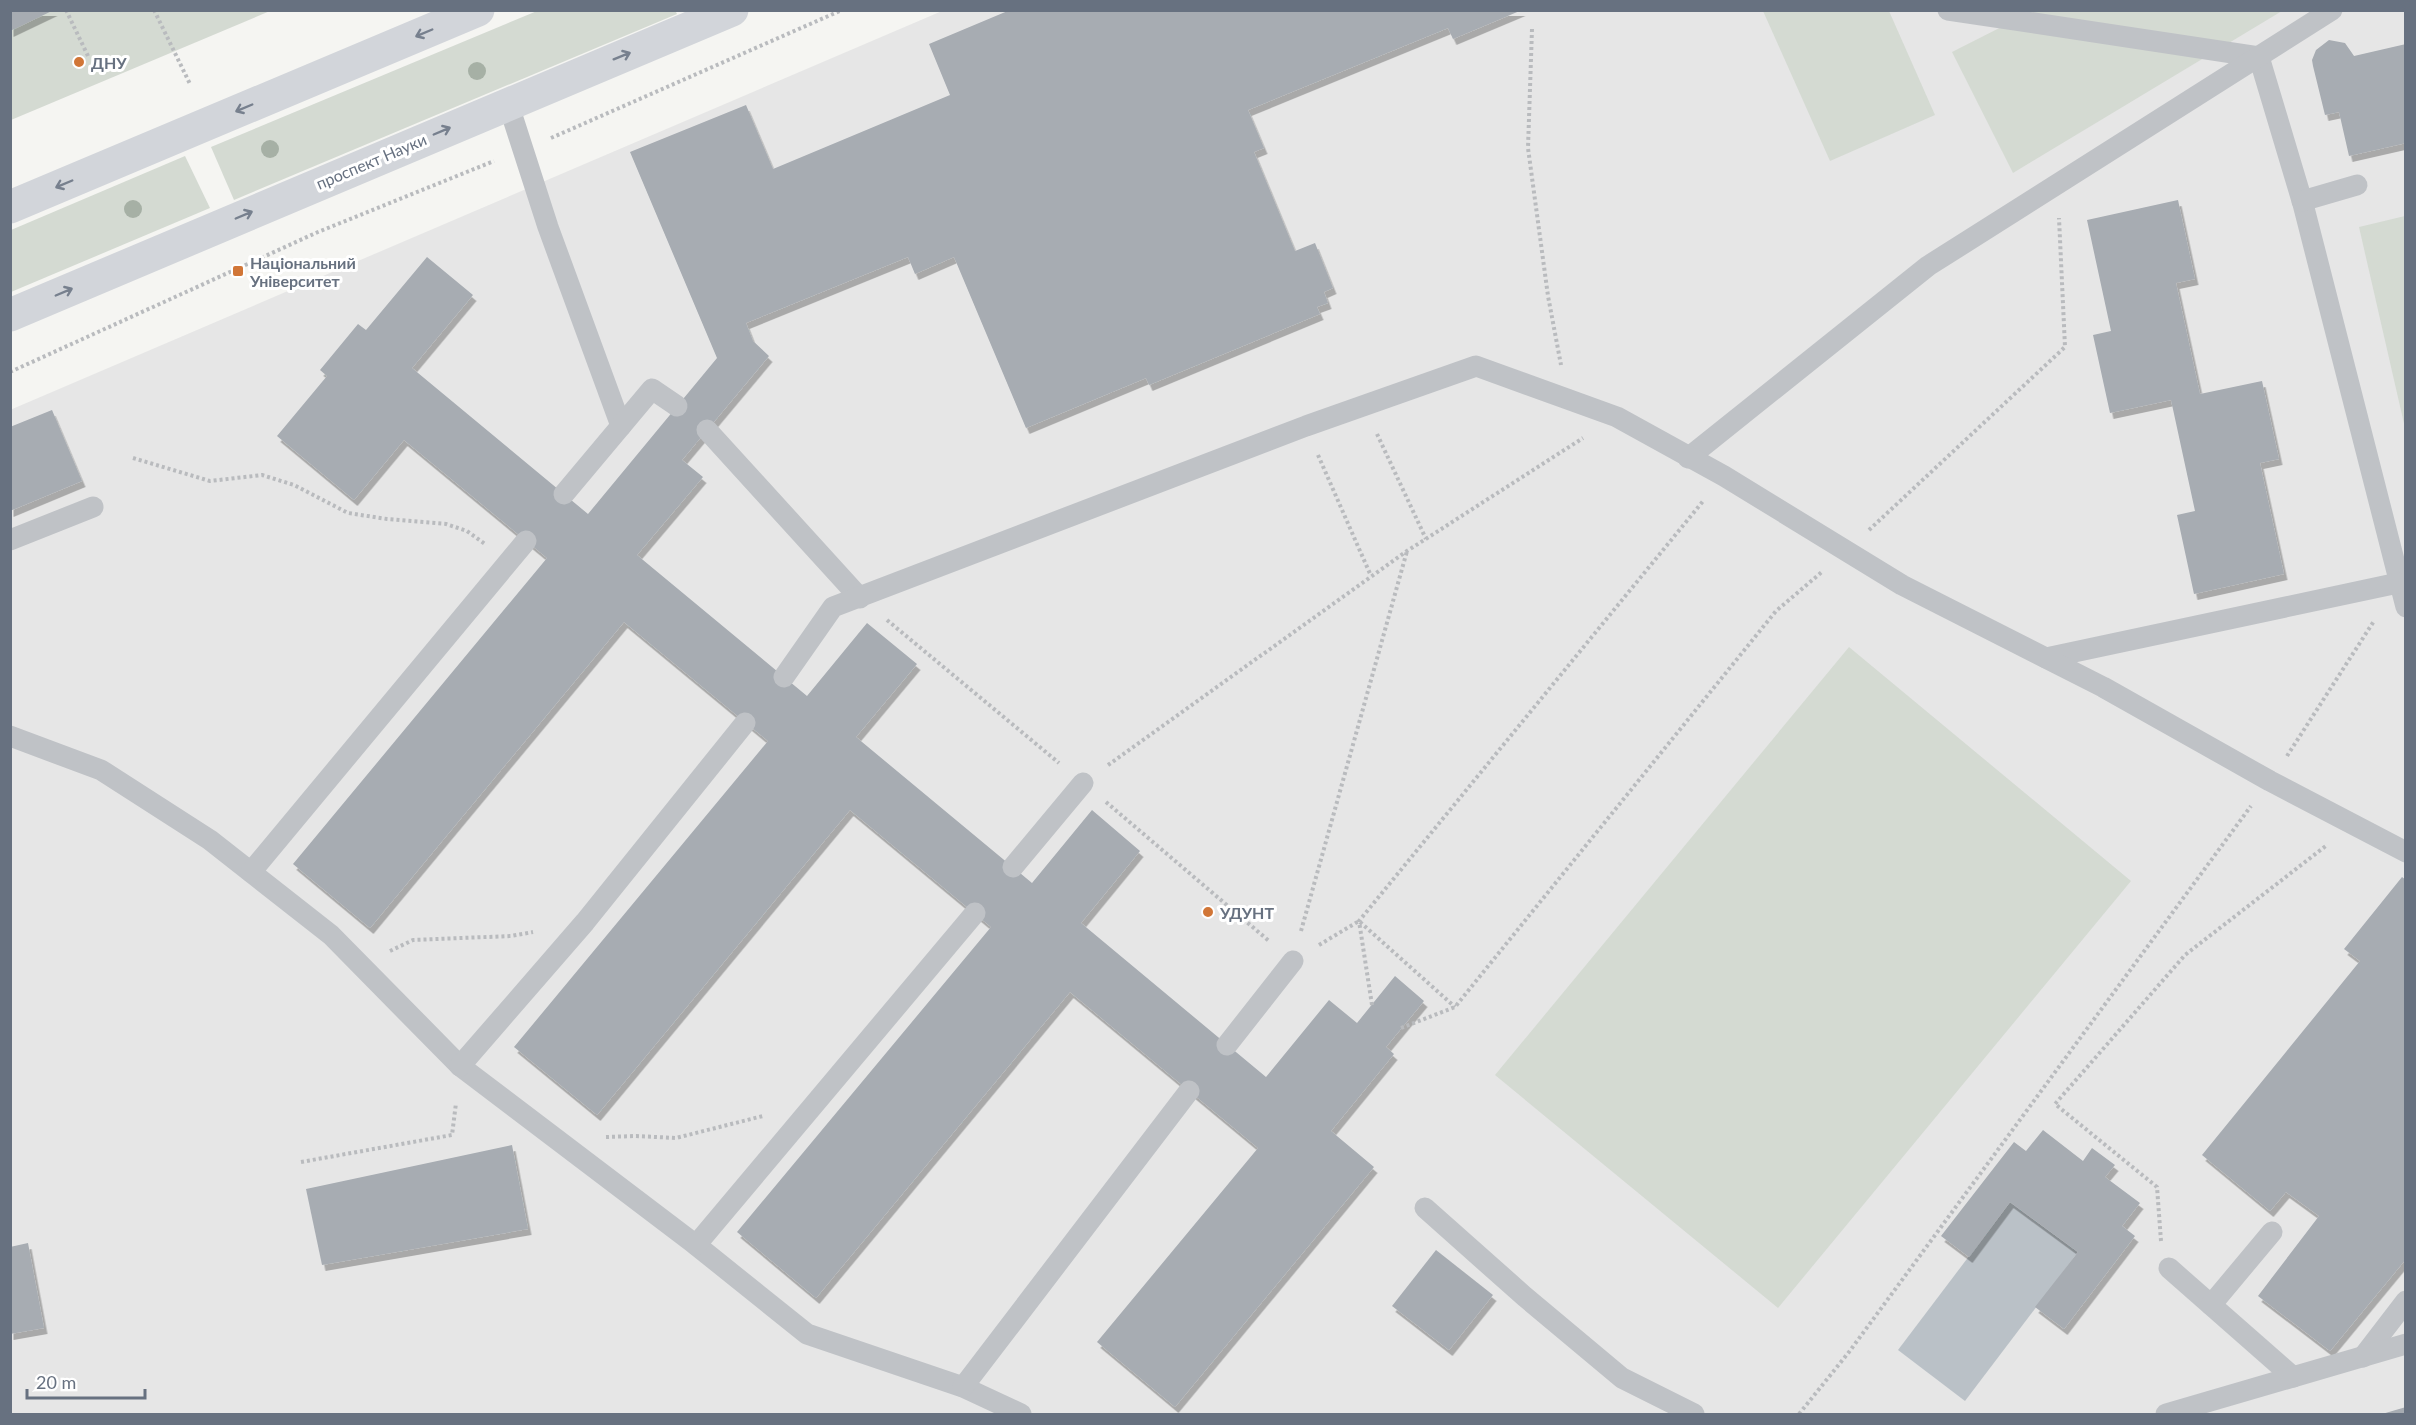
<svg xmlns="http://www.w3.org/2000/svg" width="2416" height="1425" font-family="Lato,sans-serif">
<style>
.built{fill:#e6e6e6}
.green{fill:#d4dad2}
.water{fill:#bac1c7}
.building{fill:#a7acb2;filter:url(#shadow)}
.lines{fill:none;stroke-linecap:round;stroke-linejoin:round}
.path{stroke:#b9bbbe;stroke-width:4;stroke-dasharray:3 3;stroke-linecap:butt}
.lane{stroke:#bfc2c6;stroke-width:21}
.primary{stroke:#d2d5da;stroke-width:33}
.tree{fill:#a6b0a5}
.oneway{stroke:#77808e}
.poi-dot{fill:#d17637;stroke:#fff;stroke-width:2}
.labels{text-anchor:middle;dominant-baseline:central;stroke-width:6;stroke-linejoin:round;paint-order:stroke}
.poi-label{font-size:16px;font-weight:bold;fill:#677180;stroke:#fff;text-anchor:start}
.street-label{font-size:16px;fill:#677180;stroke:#fff}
</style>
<defs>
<filter id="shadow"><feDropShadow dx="3.5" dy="6" stdDeviation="0" flood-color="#0004"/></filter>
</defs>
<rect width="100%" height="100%" fill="#f5f5f2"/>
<polygon class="built" points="942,11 2405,11 2405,1414 11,1414 10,410"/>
<g class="green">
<polygon points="675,10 677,14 234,200 211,147 537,11"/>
<polygon points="11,11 270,11 11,120"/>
<polygon points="1763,11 1889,11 1935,115 1830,161"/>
<polygon points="2033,11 2282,11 2013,173 1952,52"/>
<polygon points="185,156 210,208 11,292 11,230"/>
<polygon points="2405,216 2406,216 2405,428 2359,227"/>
<polygon points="1849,647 2131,881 1778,1308 1495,1075"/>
</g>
<polygon class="water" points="2010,1202 2078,1252 1965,1401 1898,1350"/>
<g class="building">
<polygon points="10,10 54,10 10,31"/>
<polygon points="1010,10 1522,10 1453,39 1448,28 1248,110 1264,148 1254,152 1295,251 1315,243 1333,288 1324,292 1328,303 1317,307 1320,314 1149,385 1146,378 1026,428 954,257 915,274 908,257 746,323 753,341 769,356 682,460 703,477 637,555 807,696 867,623 917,664 856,737 1032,883 1092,810 1140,851 1081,923 1266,1077 1329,1000 1357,1023 1395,976 1424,1001 1386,1047 1394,1054 1331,1131 1374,1167 1175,1407 1097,1342 1258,1148 1070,992 816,1298 737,1232 991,927 850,810 597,1115 514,1047 768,741 624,622 370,928 293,864 547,558 404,440 354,500 277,436 327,376 320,370 358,324 366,330 427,257 473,295 412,368 588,514 717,358 630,152 746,105 773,169 950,95 929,44"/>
<polygon points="2329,40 2345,43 2354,56 2406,44 2406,143 2349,156 2339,112 2325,115 2313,66 2312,60 2316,50"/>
<polygon points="2178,200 2195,279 2176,283 2200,394 2262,381 2279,459 2260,463 2284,574 2194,594 2177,515 2195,511 2171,400 2110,413 2093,335 2111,331 2087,220"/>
<polygon points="52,410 82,481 10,511 10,427"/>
<polygon points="2402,877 2406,880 2406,1259 2330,1351 2258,1296 2319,1216 2286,1192 2270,1211 2202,1155 2360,961 2344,949"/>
<polygon points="2043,1130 2083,1161 2092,1148 2115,1165 2105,1177 2140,1203 2122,1226 2135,1236 2064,1329 2035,1307 2078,1252 2010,1202 1969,1257 1941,1236 2014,1142 2026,1151"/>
<polygon points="512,1145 528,1229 322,1265 306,1189"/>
<polygon points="28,1243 44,1328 10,1334 10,1247"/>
<polygon points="1436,1250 1493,1295 1449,1350 1392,1306"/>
<polygon points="2406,1407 2406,1414 2382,1414"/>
</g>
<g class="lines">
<g class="path">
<polyline points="66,10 88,56"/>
<polyline points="154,10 190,84"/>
<polyline points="1532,29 1528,148 1548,296 1561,365"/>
<polyline points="551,138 842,10"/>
<polyline points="10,372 318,232 494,161"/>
<polyline points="1377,434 1426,539"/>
<polyline points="1318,455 1371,576"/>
<polyline points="133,458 210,481 262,475 294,485 348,513 387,519 446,524 467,531 485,544"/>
<polyline points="1869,530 2065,347 2059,218"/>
<polyline points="887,620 1059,763"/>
<polyline points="2287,756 2374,621"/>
<polyline points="1108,765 1407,551 1583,438"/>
<polyline points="1106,802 1269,941"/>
<polyline points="1301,931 1407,551"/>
<polyline points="1319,945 1359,921 1455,1007"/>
<polyline points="390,951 413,940 511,936 533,932"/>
<polyline points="1372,1005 1359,921 1704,500"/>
<polyline points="1401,1028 1455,1007 1776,611 1823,571"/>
<polyline points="606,1137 636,1136 676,1138 763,1116"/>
<polyline points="301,1162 452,1135 456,1103"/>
<polyline points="2161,1241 2157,1187 2055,1104 2185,955 2327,845"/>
<polyline points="1799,1414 1849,1352 2251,806"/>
</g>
<g class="lane">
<polyline points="1948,10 2259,57 2303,204 2406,607"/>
<polyline points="508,103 548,227 621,426"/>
<polyline points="2302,201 2357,185"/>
<polyline points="707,430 860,598"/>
<polyline points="1688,458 1928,266 2332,10"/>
<polyline points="564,494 652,389 677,406"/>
<polyline points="10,540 93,507"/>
<polyline points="2046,658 2398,583"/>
<polyline points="784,677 833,607 1306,426 1476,366 1617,417 1724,476 1902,585 2103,687 2270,781 2406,852"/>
<polyline points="10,736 101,770 210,840 331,935 460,1066 696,1245 807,1334 963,1387 1021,1414"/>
<polyline points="1013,867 1083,783"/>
<polyline points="251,872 526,541"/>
<polyline points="1227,1045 1293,961"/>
<polyline points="460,1066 585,922 745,723"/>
<polyline points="1425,1208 1524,1296 1622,1378 1694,1414"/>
<polyline points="696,1245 975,913"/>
<polyline points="2169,1268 2293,1377"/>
<polyline points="2211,1305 2272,1232"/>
<polyline points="2363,1357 2406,1301"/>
<polyline points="963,1387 1189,1091"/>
<polyline points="2166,1414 2406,1344"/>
</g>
<g class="primary">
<polyline points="10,207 478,10"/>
<polyline points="10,315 732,10"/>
</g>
</g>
<g class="tree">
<circle cx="477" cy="71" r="9"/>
<circle cx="270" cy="149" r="9"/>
<circle cx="133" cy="209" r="9"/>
</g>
<defs><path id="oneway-shaft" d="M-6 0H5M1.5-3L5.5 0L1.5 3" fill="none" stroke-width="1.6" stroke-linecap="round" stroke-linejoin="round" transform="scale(1.5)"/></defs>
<g class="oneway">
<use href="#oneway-shaft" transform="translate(424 33) rotate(157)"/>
<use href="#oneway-shaft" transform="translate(622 56) rotate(-22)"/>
<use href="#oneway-shaft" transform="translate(244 108) rotate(157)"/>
<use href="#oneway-shaft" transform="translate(442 131) rotate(-23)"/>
<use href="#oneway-shaft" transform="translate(64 184) rotate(157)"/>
<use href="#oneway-shaft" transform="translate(244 215) rotate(-23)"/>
<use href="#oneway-shaft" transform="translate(64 292) rotate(-23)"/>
</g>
<g class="poi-dot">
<circle cx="79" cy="62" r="6"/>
<rect x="232" y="265" width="12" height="12" rx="3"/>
<circle cx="1208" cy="912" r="6"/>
</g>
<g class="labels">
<g class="poi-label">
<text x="91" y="62">ДНУ</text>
<text x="250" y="262">Національний<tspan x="250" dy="18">Університет</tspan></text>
<text x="1220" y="912">УДУНТ</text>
</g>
<g class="street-label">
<text transform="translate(371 161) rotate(-23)">проспект Науки</text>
</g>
</g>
<rect width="2416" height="1425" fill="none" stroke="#677180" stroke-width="24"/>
<path d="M27 1389v9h118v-9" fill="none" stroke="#677180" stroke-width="3"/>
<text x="36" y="1389" font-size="18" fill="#677180" stroke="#ffffff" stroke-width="4.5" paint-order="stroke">20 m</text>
</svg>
